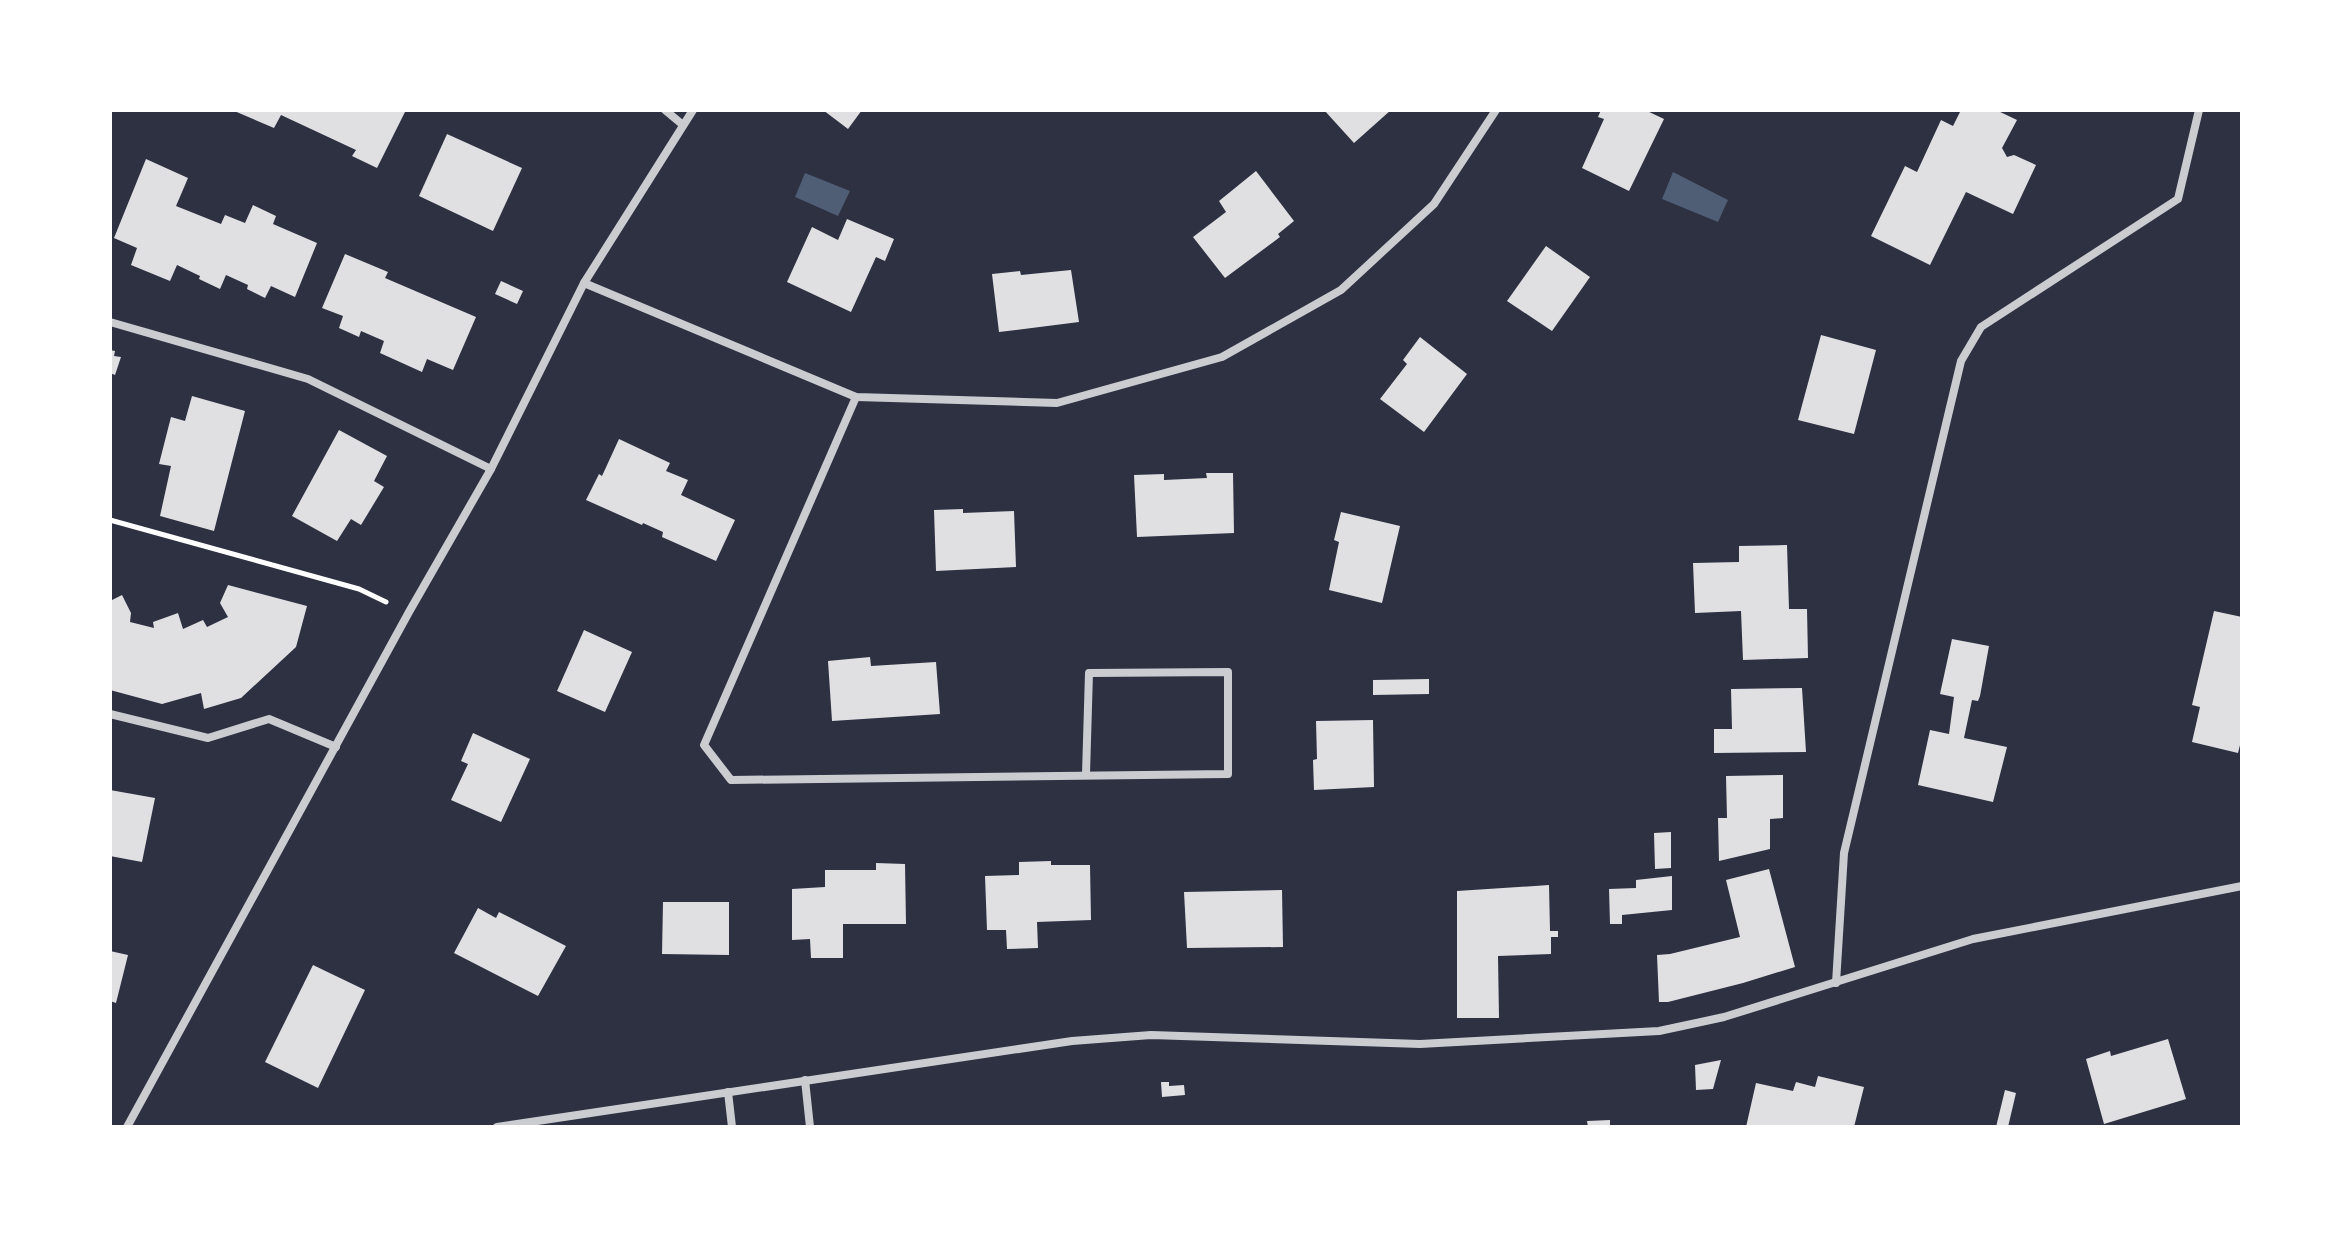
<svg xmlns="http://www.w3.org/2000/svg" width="2352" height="1237" font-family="'Fira Sans Condensed',sans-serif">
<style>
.water{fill:#4f5d75}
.building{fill:#e0e0e3}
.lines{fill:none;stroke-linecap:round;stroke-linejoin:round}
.path{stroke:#fff;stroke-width:5}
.minor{stroke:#caccd0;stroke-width:8}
</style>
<rect width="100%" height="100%" fill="#2d3142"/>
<g class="water">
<polygon points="1673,172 1728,200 1718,222 1662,199"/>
<polygon points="805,173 850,191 838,216 795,197"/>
</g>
<g class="building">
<polygon points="232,110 406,110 377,168 352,156 356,150 281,115 274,128"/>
<polygon points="823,110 862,110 848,129"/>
<polygon points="1324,110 1391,110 1354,143"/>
<polygon points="1601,110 1645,110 1664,119 1629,191 1582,168 1604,119 1598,117"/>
<polygon points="1961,110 1996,110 2017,120 2002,148 2007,157 2014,155 2036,165 2013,214 1966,192 1930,265 1871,236 1905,166 1917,172 1941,120 1953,126"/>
<polygon points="447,134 522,168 493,231 419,196"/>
<polygon points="146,159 188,178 176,206 221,224 225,215 245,223 253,205 276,216 273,224 317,243 295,297 271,286 265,298 247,289 248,285 226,275 220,289 199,279 200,276 177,265 170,281 131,265 137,248 114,238"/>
<polygon points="1256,171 1294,221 1278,234 1280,237 1225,278 1193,237 1226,212 1219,201"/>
<polygon points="847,219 894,239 885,261 876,257 851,312 787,282 812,227 838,240"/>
<polygon points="1546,246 1590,277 1552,331 1507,301"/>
<polygon points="345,254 388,272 385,278 476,317 453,370 427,359 422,372 380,353 384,341 361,331 359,337 339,328 343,316 322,308"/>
<polygon points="1071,270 1079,322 999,332 992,274 1020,271 1021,275"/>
<polygon points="501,281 523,291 517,304 495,294"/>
<polygon points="1821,335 1876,350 1854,434 1798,420"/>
<polygon points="1420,337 1467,374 1424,432 1380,399 1407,364 1403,360"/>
<polygon points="110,350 115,351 114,356 121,357 115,375 110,373"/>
<polygon points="192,396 245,411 214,531 160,516 171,466 159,464 171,417 185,421"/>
<polygon points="339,430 387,456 374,481 384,487 361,525 351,519 337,541 292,516"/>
<polygon points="619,439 670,463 666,471 688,480 681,495 735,520 716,561 662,537 663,532 643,523 642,525 586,500 599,474 602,476"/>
<polygon points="1206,473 1233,473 1234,533 1137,537 1134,475 1164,474 1164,480 1207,478"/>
<polygon points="963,509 963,513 1014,511 1016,567 936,571 934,510"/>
<polygon points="1341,512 1400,526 1382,603 1329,590 1339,542 1334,540"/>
<polygon points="1787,545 1789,609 1807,609 1808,658 1743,660 1741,611 1695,613 1693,563 1739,562 1739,546"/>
<polygon points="228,585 307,606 296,647 241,698 204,709 201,693 162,704 110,690 110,601 122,595 131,613 130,622 154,628 153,622 178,613 183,629 203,620 207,627 228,617 220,603"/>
<polygon points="2214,611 2242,617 2242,737 2238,753 2192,742 2200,707 2192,705"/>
<polygon points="584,630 632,652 605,712 557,691"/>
<polygon points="1952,639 1989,646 1980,696 1978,701 1972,700 1964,738 2007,747 1993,802 1918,785 1930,730 1949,734 1954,697 1940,694"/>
<polygon points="870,657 871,666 936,662 940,714 832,721 828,661"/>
<polygon points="1429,679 1429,694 1373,695 1373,680"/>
<polygon points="1802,688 1806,752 1714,753 1714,729 1732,729 1731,689"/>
<polygon points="1373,720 1374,787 1314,790 1313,760 1317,759 1316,721"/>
<polygon points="473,733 530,759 501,822 451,800 468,764 461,761"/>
<polygon points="1783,775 1783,818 1770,819 1770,849 1719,861 1718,818 1727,818 1726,776"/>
<polygon points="110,790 155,798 142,862 110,856"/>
<polygon points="1671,832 1671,868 1655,869 1654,833"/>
<polygon points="1051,861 1051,865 1090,865 1091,920 1037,922 1038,948 1007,949 1006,930 987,930 985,876 1019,875 1019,862"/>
<polygon points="876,863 905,864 906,924 843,924 843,958 811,958 810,939 792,940 792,889 825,887 825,870 876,870"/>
<polygon points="1769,869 1795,967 1743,983 1668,1002 1659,1002 1657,955 1670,954 1740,937 1726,880"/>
<polygon points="1672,876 1672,910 1622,915 1622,924 1610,924 1609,889 1636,888 1636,880"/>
<polygon points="1549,885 1550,931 1558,931 1558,937 1551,937 1551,954 1498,956 1499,1018 1457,1018 1457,891"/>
<polygon points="1282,890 1283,947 1187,948 1184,892"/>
<polygon points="663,902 729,902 729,955 662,954"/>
<polygon points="478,908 496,918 499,912 566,946 538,996 454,953"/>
<polygon points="110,951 128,955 116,1003 110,1001"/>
<polygon points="313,965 365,990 318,1088 265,1062"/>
<polygon points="2168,1039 2186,1099 2104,1124 2086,1059 2110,1051 2111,1056"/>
<polygon points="1721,1060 1713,1089 1696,1090 1695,1065"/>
<polygon points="1818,1076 1864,1087 1854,1127 1746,1127 1756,1083 1793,1091 1796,1082 1815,1087"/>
<polygon points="1161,1082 1169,1082 1169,1086 1184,1085 1185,1095 1162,1097"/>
<polygon points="2005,1090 2016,1093 2008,1127 1996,1127"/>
<polygon points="1610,1120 1610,1127 1588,1127 1587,1121"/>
</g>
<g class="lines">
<polyline class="path" points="110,520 359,589 386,602"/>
<g class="minor">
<polyline points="665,110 683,125"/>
<polyline points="584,283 856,397 1057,403 1222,357 1341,290 1434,204 1496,110"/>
<polyline points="110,322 308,379 491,469"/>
<polyline points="856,397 704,745 731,780 1228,774 1228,672 1089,673 1086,774"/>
<polyline points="110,714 208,738 269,719 336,747"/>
<polyline points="1836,983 1844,853 1961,361 1981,327 2178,199 2199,110"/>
<polyline points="805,1080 810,1127"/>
<polyline points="728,1092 732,1127"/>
<polyline points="127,1127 409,612 491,469 584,283 693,110"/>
<polyline points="497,1127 1072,1041 1151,1035 1420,1044 1659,1031 1724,1017 1973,939 2242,886"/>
</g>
</g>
<rect width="2352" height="1237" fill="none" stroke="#ffffff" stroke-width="224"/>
</svg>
